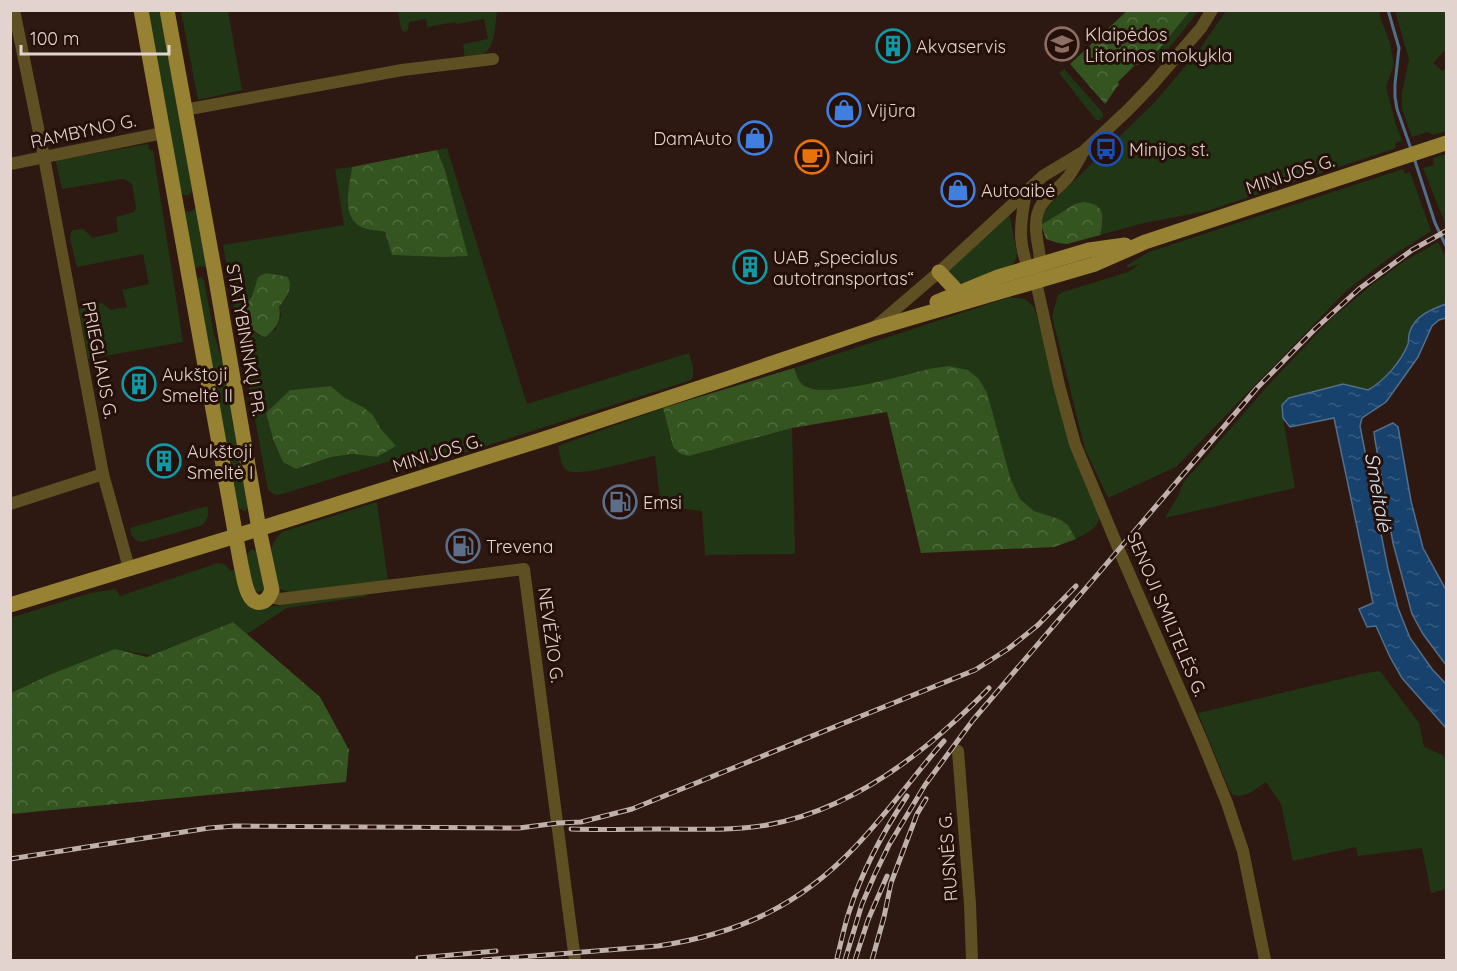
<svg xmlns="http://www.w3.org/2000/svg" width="1457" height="971" font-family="Quicksand,sans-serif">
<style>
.green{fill:#203614;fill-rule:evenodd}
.forest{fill:url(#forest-crowns)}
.water{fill:url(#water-ripples);stroke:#536e8a;stroke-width:1.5}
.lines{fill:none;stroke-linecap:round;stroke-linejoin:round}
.stream{stroke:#536e8a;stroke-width:3}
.minor{stroke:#5e5022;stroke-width:12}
.major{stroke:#978132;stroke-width:15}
.rail-casing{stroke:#c0b0ab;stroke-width:5}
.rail{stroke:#241009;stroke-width:3;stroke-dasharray:9;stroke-linecap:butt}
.labels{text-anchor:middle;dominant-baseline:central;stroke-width:6;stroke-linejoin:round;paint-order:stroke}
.poi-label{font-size:18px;fill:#e2d3ce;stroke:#241009;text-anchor:start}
.street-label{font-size:18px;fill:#e2d3ce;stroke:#241009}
.water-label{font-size:20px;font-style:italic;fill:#d6e3f1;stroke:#241009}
</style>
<defs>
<pattern id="forest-crowns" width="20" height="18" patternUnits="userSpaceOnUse" patternTransform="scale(1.5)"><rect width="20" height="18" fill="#345420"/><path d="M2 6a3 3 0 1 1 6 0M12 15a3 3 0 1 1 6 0" fill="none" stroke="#516c3f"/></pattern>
<pattern id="water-ripples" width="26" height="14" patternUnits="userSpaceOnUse" patternTransform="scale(1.5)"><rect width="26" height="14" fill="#16426d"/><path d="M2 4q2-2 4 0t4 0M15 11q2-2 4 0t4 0" fill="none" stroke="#385c81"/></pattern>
</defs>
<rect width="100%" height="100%" fill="#2e1912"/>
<g class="green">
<polygon points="147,11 161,11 192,190 189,195 183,195 181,192"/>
<polygon points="181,11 228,11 242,90 198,100"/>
<path d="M398 11H497C495 22 496 41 488 50 483 56 472 57 465 59L463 44 488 39 484 19 456 24 455 22 427 27 426 19 409 22 408 30 404 32 401 29Z"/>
<polygon points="1190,11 1198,11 1179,36 1157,62 1152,58"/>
<polygon points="1226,11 1379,11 1381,20 1390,43 1394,64 1386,87 1396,125 1402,141 1395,143 1396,148 1207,211 1144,223 1100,235 1103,219 1041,225 1044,213 1048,206 1155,102 1199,50"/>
<polygon points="1395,11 1446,11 1446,49 1433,63 1442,71 1446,69 1446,131 1433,135 1428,132 1412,137 1402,109 1402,93 1409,59"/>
<polygon points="1064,69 1103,113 1103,117 1099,120 1096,120 1059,73"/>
<polygon points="148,144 149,149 153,151 183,342 88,359 79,310 83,306 102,303 111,310 127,307 122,290 149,284 143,254 77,267 70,239 71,232 73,230 84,229 92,238 118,232 116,217 134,212 136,208 132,184 128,181 123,179 62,189 56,162 58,160"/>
<path d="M447 148 527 404 689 353 693 366V377L691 380 414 469 406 456 282 494C276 496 273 494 268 490L223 245 344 225 335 169 352 167 348 201 359 226 385 232 392 255H412L445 170 437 150ZM266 273 288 278 287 297 279 307 281 315 275 330 259 336 251 329 245 311 248 302 252 297 258 277ZM331 386 345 398 373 415 381 429 395 446 377 457 353 454 331 457 297 469 273 439 266 413 290 390Z"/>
<polygon points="1446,154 1446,223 1445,223 1423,168 1434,165 1433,158"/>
<polygon points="1403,169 1405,174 1410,172 1431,231 1389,258 1346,291 1176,467 1108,498 1085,449 1052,316 1058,295 1063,292 1128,272 1140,264 1127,268 1127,265 1149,252"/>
<polygon points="196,208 207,267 200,266 194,269 183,211 190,212"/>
<path d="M1009 212 1017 253 1016 259 1011 267 967 282C955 284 953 281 944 273Z"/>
<polygon points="1438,242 1446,258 1446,304 1430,309 1410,330 1408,344 1399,360 1379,384 1368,390 1342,384 1289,398 1282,405 1283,418 1295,488 1165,518 1178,496 1183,483 1271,382 1332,318 1368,288 1403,262"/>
<polygon points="201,277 204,280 214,335 225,368 248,508 245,511 240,509 236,502 197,279"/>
<path d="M1010 297 1025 299 1034 307 1100 516C1098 529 1086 533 1076 539L1068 525 1059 519 1034 511 1020 499 949 366 933 368C907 374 828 398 807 387 799 384 797 376 794 368Z"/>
<path d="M663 408 673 447 689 456 792 428 795 554 705 555 702 511 661 506 655 456C638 459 581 477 568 471 560 467 560 453 558 446Z"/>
<path d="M377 502 388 581 292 593 282 590 278 587 271 552C272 544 276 538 282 532Z"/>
<path d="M207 506C210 514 207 523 200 526L142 542C134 541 131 536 130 528Z"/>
<polygon points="251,549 256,551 259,555 265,587 264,590 258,592 253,590 246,557"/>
<path d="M218 563 224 564 231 571 236 569C239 583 239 602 254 609L364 594 368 596 287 608 247 634 233 622 151 655 115 650 49 675 11 693 10 618 90 593 116 589 120 596Z"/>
<path d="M1380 671 1419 723 1424 747 1443 755 1446 760V889L1431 893 1422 848 1358 856 1356 847 1293 861 1281 804 1266 782C1254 790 1247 798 1233 795L1229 789 1198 713 1366 673Z"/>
</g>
<g class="forest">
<polygon points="1128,10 1190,11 1152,58 1142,64 1135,65 1118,82 1119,84 1105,104 1070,64"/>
<path d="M437 150 445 170 468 256 442 257 392 255 385 232C377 230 364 230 358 225 341 213 350 184 352 167Z"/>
<path d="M1083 202C1106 204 1104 217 1100 235L1067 244 1058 243 1046 239 1041 225 1075 204Z"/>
<path d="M266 273 288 277C293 289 286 298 279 307 282 320 276 329 265 337 254 334 243 321 245 308 246 303 250 300 252 296 254 290 256 283 258 277Z"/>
<path d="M949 366 968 370 979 379 987 393 1011 480 1020 499 1034 511 1059 519 1068 525 1076 539 1054 547 921 553 887 412 792 428 689 456 681 454 673 447 663 408 794 368C797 376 799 384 807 387 828 398 907 374 933 368Z"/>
<polygon points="331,386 345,398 363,407 373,415 381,429 396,446 377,457 353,454 331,457 296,469 283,462 273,439 266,413 290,390"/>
<polygon points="233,622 320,697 349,750 346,782 11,814 11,693 49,675 115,649 147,657"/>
</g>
<g class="water">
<path d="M1446 304V318L1439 320 1432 326 1418 357 1386 402 1362 418 1360 426 1388 569 1398 608 1410 638 1432 669 1446 684V728L1402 678 1390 657 1376 626 1367 627 1359 609 1373 603 1334 418 1290 427 1283 418 1282 405 1289 398 1343 384 1368 390C1384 381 1401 362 1408 344 1409 340 1408 335 1410 331 1416 315 1432 309 1446 304Z"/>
<polygon points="1393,423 1398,427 1411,501 1423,548 1446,590 1446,665 1423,634 1412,614 1393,543 1375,440 1374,432"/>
</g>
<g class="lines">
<g class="stream">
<polyline points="1388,10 1399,48 1395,84 1395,97 1397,109 1411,149"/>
<polyline points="1414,158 1435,223 1446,246"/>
</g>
<g class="minor">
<polyline points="14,10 44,157 103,474 129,568"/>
<polyline points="184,110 402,70 493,59"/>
<polyline points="10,164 163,133"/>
<path d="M1026 193C1019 226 1017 252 1036 282L1059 385 1075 444 1122 557 1202 741 1227 803 1243 851 1265 960"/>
<path d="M1039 272C1043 256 1035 241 1036 225 1036 199 1055 194 1069 176 1073 170 1077 163 1081 156"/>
<polyline points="876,326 939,272 1043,176 1083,152 1128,110 1152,85 1201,28 1212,10"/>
<polyline points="10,504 103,474"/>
<polyline points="270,597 280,599 524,569 575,960"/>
<polyline points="958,751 970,904 972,960"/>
</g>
<g class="major">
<path d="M141 10 241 565C244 576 246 606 262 602 268 600 270 595 272 590L259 529 215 274 167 10"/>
<polyline points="939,272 959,293"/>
<polyline points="937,302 998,277 1089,250 1125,245"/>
<polyline points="10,605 236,536 547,438 729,378 873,329 1095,264 1145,242 1446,143"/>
</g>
<defs>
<g id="rail">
<path d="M571 829C601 830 632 829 662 829 697 829 732 831 767 825 840 812 903 769 956 720 968 709 979 699 989 688"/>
<polyline points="10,859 209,828 235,826 519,828 558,823 581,822 632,809 975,670 1008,649 1038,625 1076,586"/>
<polyline points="418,958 496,951"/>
<path d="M837 958C841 943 844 927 849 912 862 871 883 832 907 796"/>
<path d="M483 960 658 946C738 934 799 906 855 847 887 814 914 775 944 741"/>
<polyline points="845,960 862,904 875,874 889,845 925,785 973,720 1257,388 1315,329 1359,289 1412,250 1446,231"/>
<polyline points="855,960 868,920 887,876"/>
<polyline points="872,960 884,917 891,883 917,814 926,799"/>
</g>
</defs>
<use href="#rail" class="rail-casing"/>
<use href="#rail" class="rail"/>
</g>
<defs>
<symbol id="school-ring" viewBox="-11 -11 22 22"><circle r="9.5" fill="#241009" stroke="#8d6e63" stroke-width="1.5"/><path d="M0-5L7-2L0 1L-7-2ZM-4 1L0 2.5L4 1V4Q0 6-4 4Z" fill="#8d6e63"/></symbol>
<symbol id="building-ring" viewBox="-11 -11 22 22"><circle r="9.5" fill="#241009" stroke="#0f9aa8" stroke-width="1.5"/><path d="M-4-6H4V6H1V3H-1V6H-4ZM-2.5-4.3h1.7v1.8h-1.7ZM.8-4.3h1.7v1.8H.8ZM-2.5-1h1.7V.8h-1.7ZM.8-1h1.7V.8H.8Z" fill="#0f9aa8"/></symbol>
<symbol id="shop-ring" viewBox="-11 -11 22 22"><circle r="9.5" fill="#241009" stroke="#3f7fe0" stroke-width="1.5"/><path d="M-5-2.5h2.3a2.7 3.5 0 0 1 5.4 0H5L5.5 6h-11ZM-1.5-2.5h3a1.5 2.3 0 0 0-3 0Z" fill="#3f7fe0"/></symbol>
<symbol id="bus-ring" viewBox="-11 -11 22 22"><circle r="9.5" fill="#241009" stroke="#1a4fb4" stroke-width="1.5"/><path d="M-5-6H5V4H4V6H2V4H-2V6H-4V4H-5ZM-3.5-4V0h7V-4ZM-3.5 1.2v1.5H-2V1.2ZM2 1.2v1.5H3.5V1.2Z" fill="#1a4fb4"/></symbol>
<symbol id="cafe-ring" viewBox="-11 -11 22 22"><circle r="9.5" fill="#241009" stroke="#e8710a" stroke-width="1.5"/><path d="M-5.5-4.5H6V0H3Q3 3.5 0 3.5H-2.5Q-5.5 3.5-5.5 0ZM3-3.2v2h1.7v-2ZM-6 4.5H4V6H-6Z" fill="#e8710a"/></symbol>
<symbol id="fuel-ring" viewBox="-11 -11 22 22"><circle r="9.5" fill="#241009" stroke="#5c6f8a" stroke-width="1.5"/><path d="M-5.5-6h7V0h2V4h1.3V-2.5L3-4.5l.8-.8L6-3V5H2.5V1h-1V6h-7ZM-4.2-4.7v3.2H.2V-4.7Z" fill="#5c6f8a"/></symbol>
</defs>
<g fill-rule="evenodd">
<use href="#school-ring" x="1043" y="25" width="38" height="38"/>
<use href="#building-ring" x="874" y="27" width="38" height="38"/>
<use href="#shop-ring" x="825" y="91" width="38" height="38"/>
<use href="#shop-ring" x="736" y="119" width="38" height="38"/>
<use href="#bus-ring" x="1087" y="130" width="38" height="38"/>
<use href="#cafe-ring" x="793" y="138" width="38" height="38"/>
<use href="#shop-ring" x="939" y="171" width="38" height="38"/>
<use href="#building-ring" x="731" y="248" width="38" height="38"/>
<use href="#building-ring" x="120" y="365" width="38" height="38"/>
<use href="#building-ring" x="145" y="442" width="38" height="38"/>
<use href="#fuel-ring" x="601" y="483" width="38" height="38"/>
<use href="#fuel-ring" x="444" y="527" width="38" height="38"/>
</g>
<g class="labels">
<g class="poi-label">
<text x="1085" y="34">Klaipėdos<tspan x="1085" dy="21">Litorinos mokykla</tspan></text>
<text x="916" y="46">Akvaservis</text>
<text x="867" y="110">Vijūra</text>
<text x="732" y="138" text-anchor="end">DamAuto</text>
<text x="1129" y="149">Minijos st.</text>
<text x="835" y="157">Nairi</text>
<text x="981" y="190">Autoaibė</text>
<text x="773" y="257">UAB „Specialus<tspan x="773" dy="21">autotransportas“</tspan></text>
<text x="162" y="374">Aukštoji<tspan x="162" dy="21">Smeltė II</tspan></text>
<text x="187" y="451">Aukštoji<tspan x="187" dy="21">Smeltė I</tspan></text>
<text x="643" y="502">Emsi</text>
<text x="486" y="546">Trevena</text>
</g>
<g class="street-label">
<text transform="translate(83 131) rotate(-12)">RAMBYNO G.</text>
<text transform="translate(1290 174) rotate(-18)">MINIJOS G.</text>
<text transform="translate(246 340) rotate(80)">STATYBININKŲ PR.</text>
<text transform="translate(100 360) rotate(79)">PRIEGLIAUS G.</text>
<text transform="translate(437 453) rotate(-17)">MINIJOS G.</text>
<text transform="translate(1167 614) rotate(67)">SENOJI SMILTELĖS G.</text>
<text transform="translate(551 635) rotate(82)">NEVĖŽIO G.</text>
<text transform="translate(948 857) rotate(-94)">RUSNĖS G.</text>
</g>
<g class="water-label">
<text transform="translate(1379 492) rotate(80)">Smeltalė</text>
</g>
</g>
<rect width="1457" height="971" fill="none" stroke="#e2d3ce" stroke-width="24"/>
<path d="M21 45v9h148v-9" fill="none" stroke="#e2d3ce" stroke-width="3"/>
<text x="30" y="45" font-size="18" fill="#e2d3ce" stroke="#241009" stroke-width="4.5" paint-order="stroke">100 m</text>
</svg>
